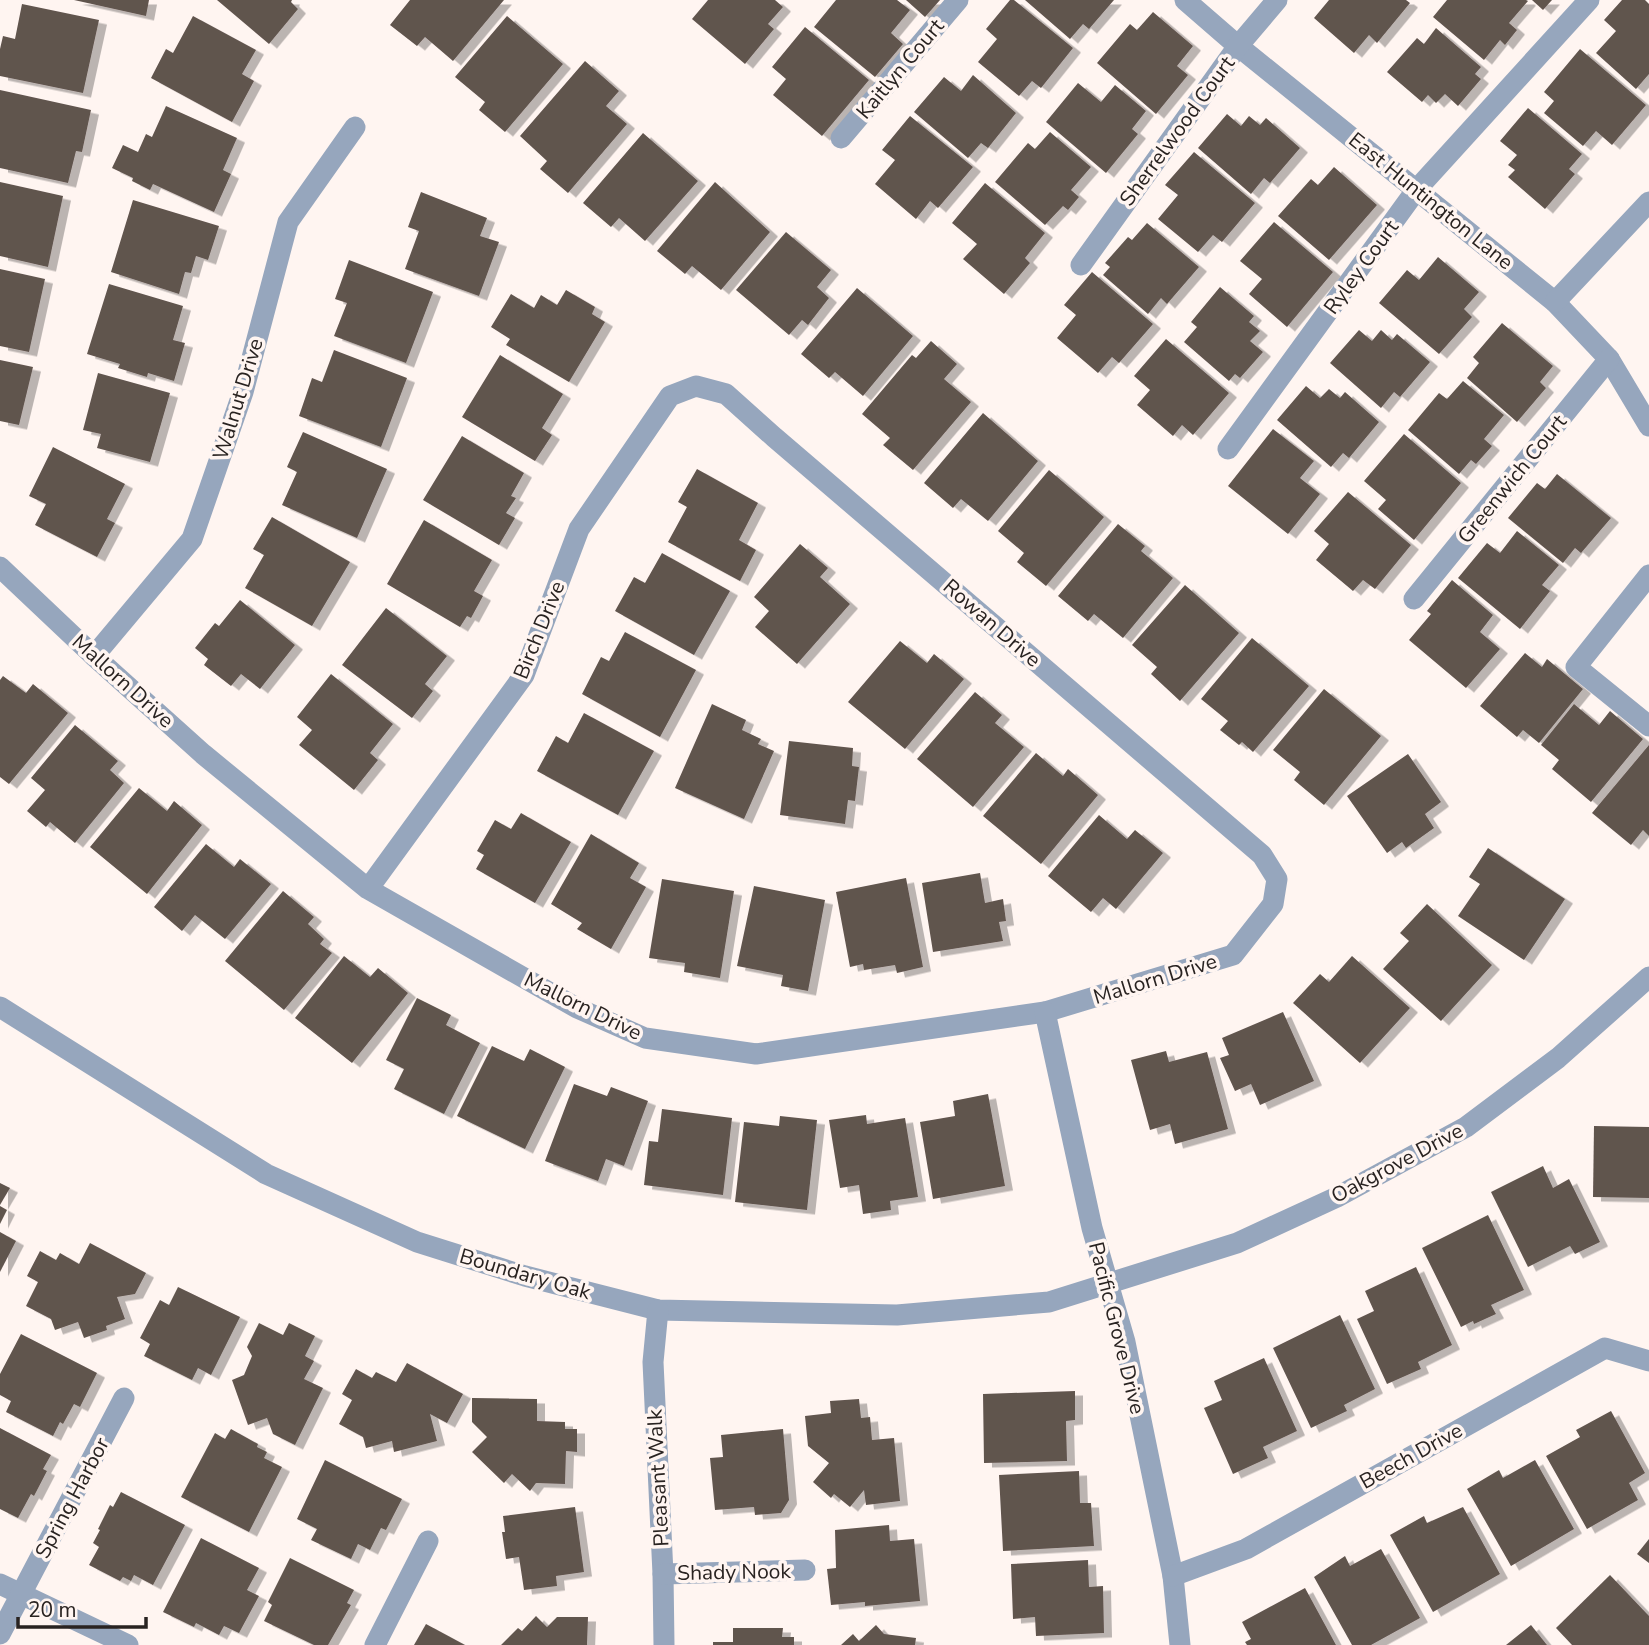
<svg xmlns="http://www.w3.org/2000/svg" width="1649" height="1645" font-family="'Nunito Sans',sans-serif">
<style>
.building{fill:#61544e;filter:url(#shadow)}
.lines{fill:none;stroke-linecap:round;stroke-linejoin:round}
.minor{stroke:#96a6bd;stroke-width:21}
.labels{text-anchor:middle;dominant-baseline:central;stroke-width:7;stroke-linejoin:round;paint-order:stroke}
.street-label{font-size:21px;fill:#292321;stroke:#fff5f1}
</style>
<defs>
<filter id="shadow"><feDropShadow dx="8" dy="4.5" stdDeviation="0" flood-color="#0004"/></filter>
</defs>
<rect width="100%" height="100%" fill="#fff5f1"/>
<g class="building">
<polygon points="74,0 149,0 146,16"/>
<polygon points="217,0 292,0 291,2 298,9 269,44"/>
<polygon points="410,0 504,0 453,61 425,37 417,46 390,25"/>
<polygon points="708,0 775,0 783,7 768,24 774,29 745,64 692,19"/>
<polygon points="836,0 897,0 910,10 891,33 903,44 875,77 814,27"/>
<polygon points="906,0 940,0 925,17"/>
<polygon points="1010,0 1014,0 1073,48 1041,88 1032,81 1019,96 978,62 997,39 986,29"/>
<polygon points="1025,0 1114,0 1089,29 1083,24 1070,39"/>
<polygon points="1329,0 1406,0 1410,3 1377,43 1369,35 1354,53 1314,18"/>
<polygon points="1447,0 1526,0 1528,1 1509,23 1517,30 1505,45 1500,40 1484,60 1433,17"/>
<polygon points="1532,0 1552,0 1543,10"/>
<polygon points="1622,0 1645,0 1649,4 1649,74 1636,89 1596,53 1616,31 1604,20"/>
<polygon points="22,4 99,20 83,93 0,76 0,49 3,36 15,39"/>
<polygon points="1153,12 1193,46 1177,66 1188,75 1156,114 1097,63 1130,24 1137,30"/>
<polygon points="193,16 256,50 242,74 254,81 232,122 151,78 166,49 173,53"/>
<polygon points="507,16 563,64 505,132 479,110 485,102 455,77"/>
<polygon points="805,27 869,80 822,136 773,95 786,79 772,67"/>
<polygon points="1436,28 1481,67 1475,74 1481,79 1458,106 1445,94 1436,103 1428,95 1422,102 1387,72 1417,38 1424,44"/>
<polygon points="1580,49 1646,105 1612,145 1596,131 1583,146 1544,113 1554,101 1544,92"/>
<polygon points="585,61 619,91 606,106 627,124 568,193 540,169 547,161 520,136"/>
<polygon points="973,75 1016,113 988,148 981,143 968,158 914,112 944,77 961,91"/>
<polygon points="1078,83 1101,102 1115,85 1146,111 1132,129 1138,134 1106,173 1046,122"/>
<polygon points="0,90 91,110 82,152 76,151 68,183 0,168"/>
<polygon points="166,106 237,138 223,170 231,174 214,212 153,184 150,190 132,181 133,178 112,168 123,145 138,152 146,134 152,137"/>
<polygon points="1528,108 1582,154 1569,169 1575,174 1545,209 1508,177 1515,170 1508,165 1517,155 1500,141"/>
<polygon points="1227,114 1241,126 1249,116 1260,125 1266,118 1300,148 1270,183 1264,178 1251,194 1198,148"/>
<polygon points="910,116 973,167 938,208 930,201 916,219 875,184 895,160 882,150"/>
<polygon points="1050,132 1091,167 1071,190 1079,197 1068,210 1063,206 1045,225 995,182 1028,143 1035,149"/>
<polygon points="643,133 698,181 645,241 619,218 611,227 583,203"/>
<polygon points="1194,152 1255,203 1222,242 1213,235 1198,252 1158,219 1178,195 1165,185"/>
<polygon points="1334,167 1377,205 1329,260 1278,216 1311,179 1318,185"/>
<polygon points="0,182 63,196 48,267 0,256"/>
<polygon points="715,182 770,232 721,290 692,266 685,274 657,251"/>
<polygon points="985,183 1045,233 1025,258 1030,263 1004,294 963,259 977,244 952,223"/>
<polygon points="421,192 487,218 480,236 499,242 479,296 405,269 419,231 408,227"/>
<polygon points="133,200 219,226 208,260 196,256 191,273 185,272 179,294 111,272"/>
<polygon points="1274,222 1333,272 1287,327 1249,294 1262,279 1240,261"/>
<polygon points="1147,223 1199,267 1167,304 1161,298 1148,314 1103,275 1110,267 1105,263 1128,237 1132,240"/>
<polygon points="786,232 831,270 817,287 829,298 808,325 802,320 789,335 736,290"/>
<polygon points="1438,257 1479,292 1464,309 1472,317 1439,354 1379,303 1407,270 1419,280"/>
<polygon points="349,260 433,292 406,363 334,336 347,303 335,299"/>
<polygon points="0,269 45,279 29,352 0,346"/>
<polygon points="1092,272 1153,324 1119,363 1112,357 1098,373 1057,338 1076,315 1064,305"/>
<polygon points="109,284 183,306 173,340 185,343 174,381 148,373 147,377 118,368 120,364 87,354"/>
<polygon points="1220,287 1254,316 1249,322 1260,331 1250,341 1263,352 1240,378 1235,374 1229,381 1184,342 1197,327 1191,322"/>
<polygon points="857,288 913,336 863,396 835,372 829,378 801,354"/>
<polygon points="566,290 595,307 592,314 605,322 569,382 506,345 510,339 491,327 511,294 534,308 541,295 557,305"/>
<polygon points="1502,323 1553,366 1540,382 1546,388 1517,422 1467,378 1479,363 1473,357"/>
<polygon points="1359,330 1372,341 1381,330 1392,340 1397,334 1430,362 1400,397 1394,392 1381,408 1330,363"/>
<polygon points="1166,339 1229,393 1193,435 1182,425 1173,436 1137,405 1150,390 1134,376"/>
<polygon points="931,341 957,364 944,379 971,402 913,470 883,445 890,438 862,414 912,355 916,358"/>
<polygon points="334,350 407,378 381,447 299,416 312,378 322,382"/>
<polygon points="500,355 563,394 542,428 552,435 535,461 462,417"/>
<polygon points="0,360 33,367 19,425 0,421"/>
<polygon points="98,373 170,393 150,462 97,448 101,434 83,430"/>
<polygon points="1463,381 1504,415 1484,439 1492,446 1476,464 1471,460 1459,474 1408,430 1439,393 1447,399"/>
<polygon points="1306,386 1320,398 1329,389 1340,398 1345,392 1379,422 1349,458 1343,453 1331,467 1277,420"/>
<polygon points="983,413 1038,461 988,521 961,499 953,508 924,483"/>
<polygon points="1273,429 1314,461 1300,478 1320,494 1288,534 1228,486"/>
<polygon points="303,432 387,469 357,538 282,505 297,472 287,467"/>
<polygon points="1404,434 1461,483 1414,540 1378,509 1386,500 1364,481"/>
<polygon points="462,436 524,473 511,496 516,498 506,513 515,518 499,545 423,500"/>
<polygon points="53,447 125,484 107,519 115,523 97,557 35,525 46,504 29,496"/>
<polygon points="697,469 758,503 739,540 756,550 740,581 668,542 687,507 678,502"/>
<polygon points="1049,470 1104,517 1046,586 1017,562 1024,553 998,531"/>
<polygon points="1557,474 1611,518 1581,553 1575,548 1563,563 1508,518 1537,483 1545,489"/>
<polygon points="1348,492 1411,545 1375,589 1363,580 1353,591 1316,560 1329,544 1314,531"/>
<polygon points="272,517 350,562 312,626 245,588 264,555 253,549"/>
<polygon points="424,520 492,560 474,591 483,596 471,618 467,616 460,627 387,584"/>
<polygon points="1118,524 1145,546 1141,551 1173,578 1123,638 1094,614 1088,621 1058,596"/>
<polygon points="1517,531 1559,565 1542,585 1550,591 1520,629 1458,578 1487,543 1500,553"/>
<polygon points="800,544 828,568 820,577 850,604 797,664 755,627 769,611 754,597"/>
<polygon points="662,553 730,591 694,655 615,611 634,577 645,583"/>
<polygon points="1452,580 1493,615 1480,632 1500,649 1466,688 1409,640 1431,614 1427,611"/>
<polygon points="1185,585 1239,633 1180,701 1151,674 1157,667 1132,645"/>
<polygon points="240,600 295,645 260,689 241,674 231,686 204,665 208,659 195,648 215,623 219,626"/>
<polygon points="386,608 447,656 425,684 433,691 412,718 342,665"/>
<polygon points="625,632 696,670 660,737 582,694 601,657 609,661"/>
<polygon points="1252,638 1309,686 1253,752 1242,742 1239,745 1220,730 1228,721 1201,699"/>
<polygon points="900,641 927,663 934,654 964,679 905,749 848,702"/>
<polygon points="1525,653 1542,667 1547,659 1583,689 1539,743 1523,730 1517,737 1480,706"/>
<polygon points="331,674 393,724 370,753 378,760 354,790 299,745 312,730 297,717"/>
<polygon points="3,676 26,693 33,684 68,713 9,784 0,777 0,680"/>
<polygon points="1324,689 1381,736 1324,805 1294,780 1300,772 1273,750"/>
<polygon points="975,692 1002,715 995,723 1024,747 973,807 917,759"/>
<polygon points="712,704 746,720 742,730 761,739 758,744 774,751 744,819 675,788"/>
<polygon points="1574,704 1599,725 1610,711 1643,739 1591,802 1552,769 1559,760 1541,745"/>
<polygon points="584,713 654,751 618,815 537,771 556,736 568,743"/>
<polygon points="75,725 118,761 110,770 124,783 75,843 50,822 46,827 27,811 45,790 31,778"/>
<polygon points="789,741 853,748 852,766 859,767 855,801 848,800 845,824 780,815"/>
<polygon points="1649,745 1649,836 1643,830 1631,845 1592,813"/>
<polygon points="1036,753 1063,776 1068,769 1098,795 1041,864 983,816"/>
<polygon points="1408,754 1441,802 1425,814 1434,828 1406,848 1402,842 1387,853 1347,796"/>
<polygon points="139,788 167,811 174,801 202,825 147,894 90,847"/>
<polygon points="521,813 571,842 535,903 476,869 484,855 477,851 495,820 511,829"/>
<polygon points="1099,815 1127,839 1135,830 1163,853 1116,909 1103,898 1091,912 1048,876"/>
<polygon points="591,834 639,863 630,878 646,887 611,949 577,929 582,923 551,904"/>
<polygon points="206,844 234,867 240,859 271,884 225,939 195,915 182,931 154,907"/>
<polygon points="1488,848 1565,899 1524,960 1458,916 1480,884 1469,877"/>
<polygon points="980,873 985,903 1003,899 1006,921 999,922 1003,941 933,952 922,883"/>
<polygon points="906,878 923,967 897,973 895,965 864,970 863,964 850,967 836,892"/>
<polygon points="662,879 734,891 720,978 684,972 685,963 649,958"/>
<polygon points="754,886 825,900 808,991 781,986 783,975 737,966"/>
<polygon points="283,891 314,917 308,924 324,939 320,944 332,953 284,1010 225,961"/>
<polygon points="1427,904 1492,965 1441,1021 1383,969 1409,941 1400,933"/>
<polygon points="344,956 370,977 378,968 408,993 352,1063 295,1018"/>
<polygon points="1352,956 1410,1008 1360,1063 1293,1003 1320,974 1329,982"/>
<polygon points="417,998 451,1015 446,1025 480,1043 444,1114 394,1089 404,1069 386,1060"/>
<polygon points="1283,1012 1314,1081 1260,1105 1251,1084 1235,1091 1220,1058 1229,1055 1222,1038"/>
<polygon points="492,1046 524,1061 530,1049 565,1067 525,1149 457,1116"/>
<polygon points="1166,1051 1169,1062 1207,1052 1228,1129 1175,1144 1170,1124 1150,1130 1131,1060"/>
<polygon points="574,1084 607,1096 611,1087 648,1101 624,1166 606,1159 598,1181 545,1161"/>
<polygon points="988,1094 1005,1186 933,1199 920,1122 955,1116 953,1101"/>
<polygon points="662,1109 732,1118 723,1195 644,1185 649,1141 658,1142"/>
<polygon points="866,1115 867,1124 905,1118 918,1197 890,1201 891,1210 863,1214 859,1185 840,1188 829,1120"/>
<polygon points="780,1116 817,1120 807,1210 735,1202 744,1122 779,1126"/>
<polygon points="1594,1126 1649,1127 1649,1198 1593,1197"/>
<polygon points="1543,1166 1553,1188 1569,1179 1600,1242 1575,1254 1570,1246 1528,1267 1491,1192"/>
<polygon points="0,1183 10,1188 0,1205"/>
<polygon points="0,1206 7,1210 0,1224"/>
<polygon points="1488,1215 1524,1290 1491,1305 1496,1314 1474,1324 1473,1321 1461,1327 1422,1248"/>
<polygon points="0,1232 16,1241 0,1272"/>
<polygon points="90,1243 146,1273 135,1294 117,1297 125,1319 106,1326 107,1330 84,1338 78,1322 55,1330 51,1319 26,1306 38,1282 27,1276 40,1251 56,1260 60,1253 79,1264"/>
<polygon points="1416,1267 1452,1345 1418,1362 1421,1369 1387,1384 1357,1319 1374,1311 1365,1291"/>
<polygon points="178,1287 240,1317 211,1375 198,1368 192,1380 144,1356 150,1344 140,1338 160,1300 169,1305"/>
<polygon points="1340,1315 1375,1389 1344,1405 1347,1411 1311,1428 1273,1348"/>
<polygon points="259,1323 283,1335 289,1323 315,1336 305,1356 314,1361 304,1379 323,1388 295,1445 273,1434 267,1418 248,1425 232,1380 244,1375 252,1356 247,1347"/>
<polygon points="21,1334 97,1373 80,1407 74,1404 63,1424 60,1422 53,1436 6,1412 11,1401 0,1395 0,1374"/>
<polygon points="1264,1358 1297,1431 1263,1447 1268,1458 1233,1474 1204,1408 1222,1400 1214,1381"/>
<polygon points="407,1363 463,1394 447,1423 430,1414 437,1441 394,1452 392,1441 366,1448 363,1437 339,1424 352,1400 342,1394 356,1369 372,1378 376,1372 396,1382"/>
<polygon points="1075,1391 1075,1420 1066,1421 1067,1461 984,1463 983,1394"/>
<polygon points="472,1398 537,1399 537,1421 565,1422 565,1429 577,1429 577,1452 566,1451 565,1484 536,1483 530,1491 512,1474 504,1483 472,1452 487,1437 472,1422"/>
<polygon points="859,1399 861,1418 870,1417 872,1440 894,1438 900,1501 866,1505 864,1490 850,1507 834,1494 831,1498 813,1482 829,1463 808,1446 805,1416 831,1413 830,1401"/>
<polygon points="1611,1411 1645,1473 1629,1483 1638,1500 1587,1529 1546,1456 1580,1437 1576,1430"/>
<polygon points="0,1428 51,1455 43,1469 47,1471 34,1496 31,1494 18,1518 0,1509"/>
<polygon points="231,1429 258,1444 257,1447 267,1452 264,1458 282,1467 249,1532 181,1497 215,1433 225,1439"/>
<polygon points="783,1429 789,1500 781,1513 755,1515 754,1507 715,1510 710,1458 723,1457 721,1435"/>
<polygon points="325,1460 402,1499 386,1530 381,1528 370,1550 358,1544 351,1559 311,1540 317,1529 297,1519"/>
<polygon points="1535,1460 1574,1529 1511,1566 1467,1489 1499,1470 1503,1478"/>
<polygon points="1079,1471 1080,1503 1091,1503 1094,1546 1003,1551 999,1475"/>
<polygon points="121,1492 185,1525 153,1585 134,1575 131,1581 123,1577 120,1581 89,1565 99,1547 93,1543 100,1530 98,1529 110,1505 113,1507"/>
<polygon points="575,1507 584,1572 556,1576 557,1586 524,1590 519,1557 506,1559 502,1532 505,1532 503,1516"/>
<polygon points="1463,1507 1500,1574 1433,1612 1390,1535 1424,1516 1427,1523"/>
<polygon points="889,1525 890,1541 914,1539 920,1601 865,1606 865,1602 831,1605 827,1569 836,1568 835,1530"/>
<polygon points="201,1538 259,1568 247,1590 259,1596 239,1633 224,1626 219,1635 196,1623 194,1627 163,1612"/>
<polygon points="1649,1539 1649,1563 1637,1554"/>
<polygon points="1381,1549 1420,1618 1371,1645 1352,1645 1314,1577 1345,1556 1350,1566"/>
<polygon points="290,1558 354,1590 347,1603 351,1605 328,1645 314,1645 264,1621 272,1605 268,1602"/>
<polygon points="1088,1560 1089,1587 1103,1586 1104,1633 1036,1636 1035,1617 1013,1619 1011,1564"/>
<polygon points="1610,1575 1649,1616 1649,1645 1572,1645 1556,1628"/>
<polygon points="1305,1588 1336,1645 1247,1645 1245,1642 1251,1639 1242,1622"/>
<polygon points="536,1616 547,1627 557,1617 588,1617 587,1645 501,1645 518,1628 522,1631"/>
<polygon points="426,1624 465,1645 414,1645"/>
<polygon points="876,1625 884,1634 916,1638 915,1645 841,1645 853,1634 859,1641"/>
<polygon points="1531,1625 1547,1645 1506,1645"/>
<polygon points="733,1628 783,1628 782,1637 794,1637 794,1645 713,1645 713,1642 733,1642"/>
</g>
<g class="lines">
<g class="minor">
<polyline points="1185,0 1238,46 1555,302 1609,359 1649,426"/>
<polyline points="841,138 958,0"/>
<polyline points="1081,265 1238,46 1277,0"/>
<polyline points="1555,302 1649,202"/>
<polyline points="1228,449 1417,189 1589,0"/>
<polyline points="0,567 94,656 203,754 368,889 577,1008 645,1038 756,1054 1045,1012 1233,955 1273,904 1277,879 1262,855 774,437 726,394 696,386 670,396 579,529 524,675 368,889"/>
<polyline points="1649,575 1576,667 1649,726"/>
<polyline points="1414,599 1609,359"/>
<polyline points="94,656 192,539 243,392 288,222 355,127"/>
<polyline points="0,1007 266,1174 417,1242 525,1276 658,1310 897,1315 1049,1302 1237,1243 1337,1197 1466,1127 1558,1058 1649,977"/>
<polyline points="1045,1012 1092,1228 1125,1342 1173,1576 1180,1645"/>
<polyline points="658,1310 653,1362 663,1574 664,1645"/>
<polyline points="663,1574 805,1570"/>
<polyline points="1173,1576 1246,1549 1605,1348 1649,1361"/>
<polyline points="0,1584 128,1645"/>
<polyline points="0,1634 124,1398"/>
<polyline points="375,1645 428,1541"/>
</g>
</g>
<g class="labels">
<g class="street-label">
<text transform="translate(900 69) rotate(-50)">Kaitlyn Court</text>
<text transform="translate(1177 131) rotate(-54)">Sherrelwood Court</text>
<text transform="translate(1431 201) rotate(39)">East Huntington Lane</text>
<text transform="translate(1361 267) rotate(-54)">Ryley Court</text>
<text transform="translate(238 399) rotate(-73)">Walnut Drive</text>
<text transform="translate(1512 479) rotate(-51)">Greenwich Court</text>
<text transform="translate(992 623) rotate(41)">Rowan Drive</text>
<text transform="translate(539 630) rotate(-68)">Birch Drive</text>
<text transform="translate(123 681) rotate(42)">Mallorn Drive</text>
<text transform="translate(1155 979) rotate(-17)">Mallorn Drive</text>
<text transform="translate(583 1006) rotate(26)">Mallorn Drive</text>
<text transform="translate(1397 1163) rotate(-28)">Oakgrove Drive</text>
<text transform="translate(525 1274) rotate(16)">Boundary Oak</text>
<text transform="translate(1117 1328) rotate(76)">Pacific Grove Drive</text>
<text transform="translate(1411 1456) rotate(-29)">Beech Drive</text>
<text transform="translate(658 1478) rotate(-93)">Pleasant Walk</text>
<text transform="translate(72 1498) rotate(-62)">Spring Harbor</text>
<text transform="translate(734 1572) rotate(-1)">Shady Nook</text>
</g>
</g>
<path d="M18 1617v10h128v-10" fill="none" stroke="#292321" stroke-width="3.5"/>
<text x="28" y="1617" font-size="21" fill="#292321" stroke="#fff5f1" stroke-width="5" paint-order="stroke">20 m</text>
</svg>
